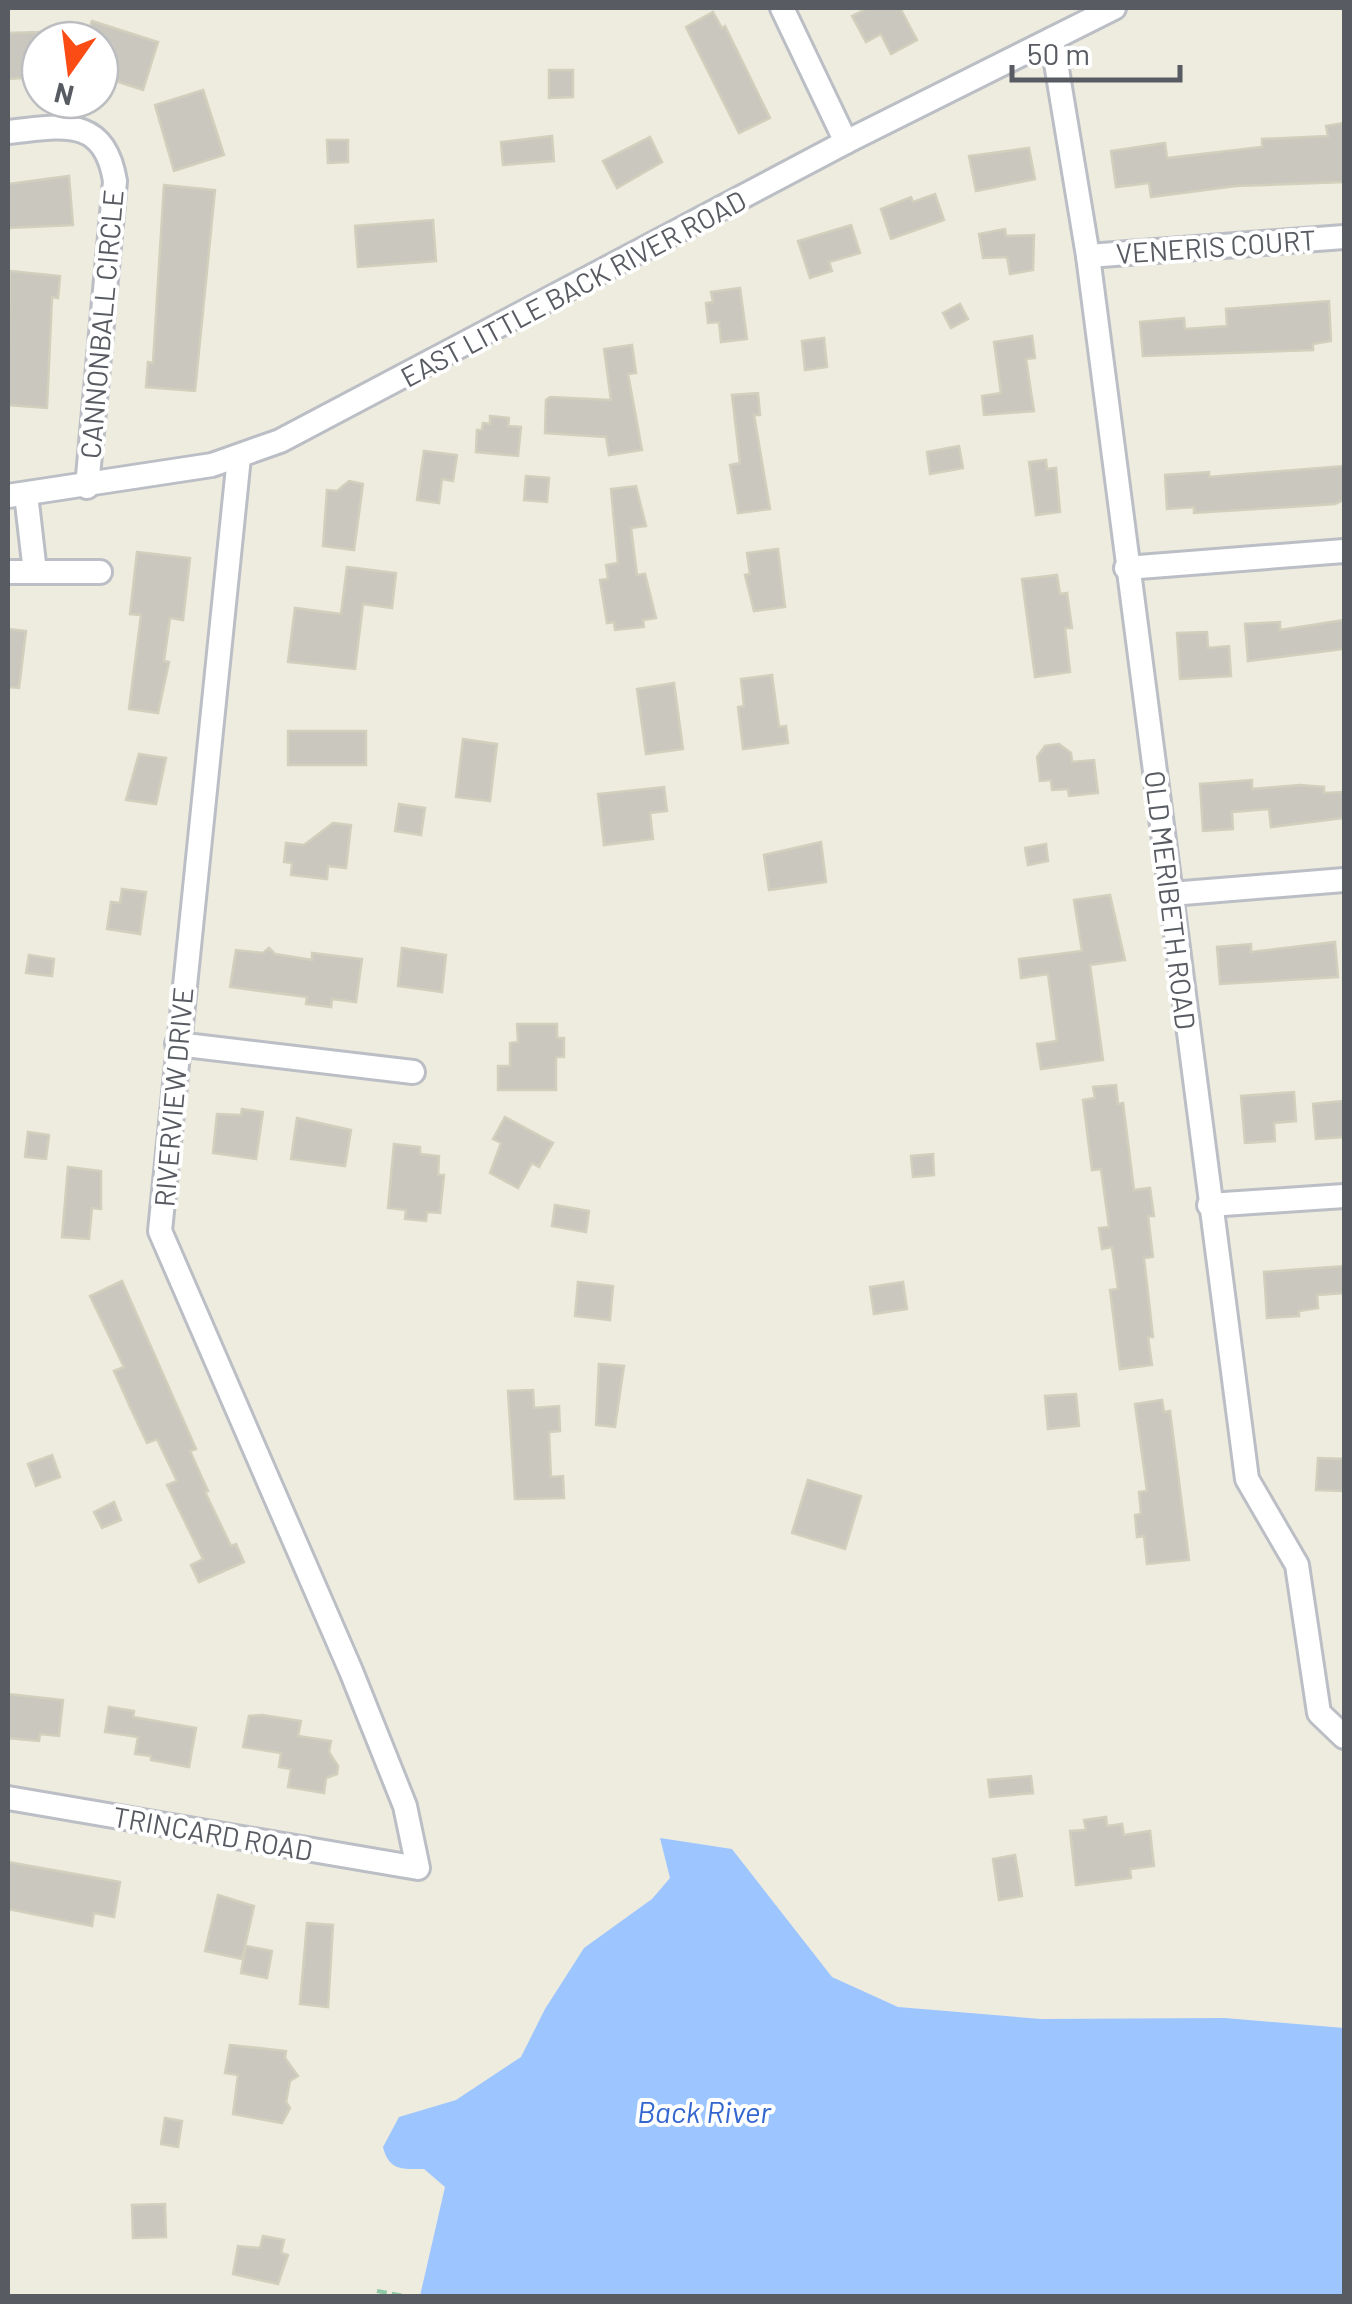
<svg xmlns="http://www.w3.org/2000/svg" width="1352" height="2304" font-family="Barlow,sans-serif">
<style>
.water{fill:#9dc5ff}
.building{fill:#cac8be;stroke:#d2cfbd;stroke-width:2.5}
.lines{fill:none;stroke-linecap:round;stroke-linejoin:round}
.minor-casing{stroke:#bcbec5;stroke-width:28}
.path{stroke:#91caa9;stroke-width:4;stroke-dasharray:10 5;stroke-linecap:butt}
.minor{stroke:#fff;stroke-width:22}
.labels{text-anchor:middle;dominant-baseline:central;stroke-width:8;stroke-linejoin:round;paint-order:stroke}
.street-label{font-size:28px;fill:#585b62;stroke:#fff}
.water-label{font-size:30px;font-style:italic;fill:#3367cf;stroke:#fff}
</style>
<rect width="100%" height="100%" fill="#edecdf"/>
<path class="water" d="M660 1838 732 1849 832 1977 898 2007 1041 2019 1225 2018 1344 2028V2296H420L445 2187 424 2169C402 2169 389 2171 383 2147L399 2117 456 2100 521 2057 545 2009 584 1948 652 1899 670 1878Z"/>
<g class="building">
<polygon points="868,8 900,8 917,40 891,54 881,34 866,42 852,16"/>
<polygon points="713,12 722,28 725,26 770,118 739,133 686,27"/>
<polygon points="92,21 158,42 143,90 100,76 100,40 86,40"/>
<polygon points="40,32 40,77 8,79 8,33"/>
<polygon points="549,70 573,70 573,97 549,98"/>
<polygon points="203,90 224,155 174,171 155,105"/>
<polygon points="1344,123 1344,182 1236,186 1151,197 1149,183 1116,187 1111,151 1165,143 1167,158 1262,147 1262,139 1328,136 1326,126"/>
<polygon points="552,136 554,161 503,165 501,142"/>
<polygon points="650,137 662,162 617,188 603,161"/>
<polygon points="327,140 348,140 348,162 328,163"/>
<polygon points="1029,148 1035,179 976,191 969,156"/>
<polygon points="69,176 73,225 8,228 8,184"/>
<polygon points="164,185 215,190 195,391 146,387 148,362 153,363"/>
<polygon points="935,194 944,220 891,239 881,209 911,197 913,202"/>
<polygon points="433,220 436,261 358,267 355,226"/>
<polygon points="851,225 860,253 829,262 832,271 810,278 798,241"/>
<polygon points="1005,229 1006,236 1034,235 1033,270 1010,274 1007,257 983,258 979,234"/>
<polygon points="10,271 60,276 58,298 52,297 47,408 8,405"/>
<polygon points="740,288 747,339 721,342 719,322 708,323 706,303 713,302 711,292"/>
<polygon points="1329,301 1331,341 1313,344 1313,350 1143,356 1140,322 1184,318 1185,329 1227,326 1226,309"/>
<polygon points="960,304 968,319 951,328 943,313"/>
<polygon points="1032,336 1035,358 1026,359 1034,411 984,415 982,396 1001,393 994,342"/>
<polygon points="824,338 827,367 805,370 802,341"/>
<polygon points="632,345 636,373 628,374 642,450 609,455 606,437 545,433 546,400 550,397 611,400 604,349"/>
<polygon points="758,393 760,415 754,415 770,509 738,513 730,465 740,463 732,395"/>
<polygon points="490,416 509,418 508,426 521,427 518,456 476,452 477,430 482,430 483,423 490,424"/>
<polygon points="959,446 963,468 930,474 927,452"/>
<polygon points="424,451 457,455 453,481 442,479 439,503 417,500"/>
<polygon points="1046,460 1047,469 1056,468 1060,512 1036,515 1029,462"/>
<polygon points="1344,466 1344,500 1335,504 1194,513 1194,507 1167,509 1165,475 1209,472 1209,477"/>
<polygon points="526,476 549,478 547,502 524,500"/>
<polygon points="349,481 363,484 354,550 323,546 327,490 337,491"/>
<polygon points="636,486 646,526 631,528 637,575 645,574 656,618 643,620 644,627 615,630 614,622 607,623 600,580 608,579 606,565 618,563 611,489"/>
<polygon points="778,549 785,607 754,611 745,575 750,574 747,553"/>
<polygon points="137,552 190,558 183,620 170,618 164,661 169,662 158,713 129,709 141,615 130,614"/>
<polygon points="347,567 396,573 392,608 363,604 355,669 288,662 295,608 341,614"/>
<polygon points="1057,575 1060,594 1067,593 1072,628 1065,628 1070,672 1035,677 1022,579"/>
<polygon points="1344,620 1344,649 1248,661 1245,624 1280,622 1280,630"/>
<polygon points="8,629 26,631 19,688 8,687"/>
<polygon points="1207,632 1208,648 1229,646 1231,676 1180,679 1177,633"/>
<polygon points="772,675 779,727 786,726 788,743 743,749 738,707 744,706 741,679"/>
<polygon points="674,683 683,749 646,754 637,689"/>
<rect x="288" y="731" width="78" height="34"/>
<polygon points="463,739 497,744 490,801 456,797"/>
<polygon points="1059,744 1071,753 1072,762 1094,760 1098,793 1069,796 1068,789 1052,790 1051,780 1040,781 1037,757 1045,746"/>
<polygon points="139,754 166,758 156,804 126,800"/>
<polygon points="1252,780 1252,789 1300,785 1324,787 1324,793 1344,792 1344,818 1271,827 1269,809 1232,812 1233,829 1203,831 1200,784"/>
<polygon points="664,787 667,811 650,813 653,839 604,845 598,794"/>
<polygon points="399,804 425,808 421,835 395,831"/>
<polygon points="333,823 351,825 346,868 328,866 327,879 291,875 292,863 284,862 286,843 304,845"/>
<polygon points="821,842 826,882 769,890 764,855"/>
<polygon points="1046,844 1048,861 1028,865 1025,848"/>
<polygon points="122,889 146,892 140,934 107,929 111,902 120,903"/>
<polygon points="1110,895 1125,960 1090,965 1103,1060 1041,1069 1037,1044 1057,1041 1048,974 1021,978 1019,959 1082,951 1074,900"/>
<polygon points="1335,942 1338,977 1220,984 1217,947 1251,944 1251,952"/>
<polygon points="269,948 275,954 312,960 312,953 362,959 356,1002 332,999 331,1007 306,1004 307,997 230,987 236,950 263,953"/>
<polygon points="402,948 446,955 442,992 398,986"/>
<polygon points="29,955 54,959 52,976 26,973"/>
<polygon points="517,1024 557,1024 557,1038 564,1038 564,1057 556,1057 556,1090 498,1090 498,1066 510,1066 510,1043 518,1042"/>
<polygon points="1116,1085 1118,1104 1123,1103 1134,1190 1150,1188 1154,1216 1148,1216 1153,1257 1144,1258 1153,1337 1148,1337 1152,1365 1120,1369 1110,1290 1118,1289 1112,1247 1102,1249 1099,1228 1109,1227 1101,1169 1092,1170 1083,1100 1095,1098 1093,1087"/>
<polygon points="1294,1092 1296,1121 1274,1123 1275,1141 1245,1143 1241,1096"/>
<polygon points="1344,1101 1344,1137 1316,1139 1313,1104"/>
<polygon points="242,1109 263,1112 256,1159 213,1153 217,1114 241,1115"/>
<polygon points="505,1117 553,1143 539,1167 532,1163 518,1188 490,1173 501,1143 493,1139"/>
<polygon points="297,1118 351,1130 345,1166 291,1159"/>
<polygon points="28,1132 49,1135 46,1159 25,1157"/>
<polygon points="394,1144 420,1147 420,1154 439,1156 438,1175 444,1175 440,1213 427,1212 426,1221 405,1219 406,1210 388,1208"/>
<polygon points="933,1154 934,1175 913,1177 911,1156"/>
<polygon points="68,1167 101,1171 101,1209 92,1208 89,1239 62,1237"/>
<polygon points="555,1205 589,1211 586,1232 552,1226"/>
<polygon points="1344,1266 1344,1293 1317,1295 1318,1308 1299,1311 1299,1316 1267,1318 1264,1272"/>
<polygon points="122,1281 196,1449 190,1451 208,1491 205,1492 231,1546 236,1544 244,1562 199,1582 191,1565 203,1559 167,1485 177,1481 157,1439 147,1443 131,1409 114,1371 124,1367 90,1296"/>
<polygon points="578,1282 613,1286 610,1320 575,1316"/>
<polygon points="903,1282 907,1309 874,1314 870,1287"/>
<polygon points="599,1364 624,1366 615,1427 596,1425"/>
<polygon points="533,1390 534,1408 559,1406 560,1431 549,1432 551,1477 563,1476 564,1498 515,1499 508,1391"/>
<polygon points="1076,1394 1079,1426 1048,1429 1045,1396"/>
<polygon points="1162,1400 1164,1412 1170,1411 1189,1560 1147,1564 1144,1536 1137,1537 1135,1515 1141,1514 1139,1492 1147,1491 1135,1404"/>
<polygon points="52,1455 60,1477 36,1486 28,1464"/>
<polygon points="1318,1458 1344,1459 1343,1491 1316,1490"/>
<polygon points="808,1480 861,1496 845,1549 792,1533"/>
<polygon points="114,1502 121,1520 102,1528 94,1512"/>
<polygon points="8,1694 63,1700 59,1736 40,1734 39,1741 8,1738"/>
<polygon points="109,1707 134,1711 133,1717 196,1728 189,1767 151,1760 151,1756 135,1754 138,1737 105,1732"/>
<polygon points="262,1715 301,1721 298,1736 331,1741 329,1752 338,1766 337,1774 326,1778 324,1793 288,1787 291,1769 279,1767 281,1753 243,1747 249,1716"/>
<polygon points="1031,1776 1033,1793 990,1797 988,1780"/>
<polygon points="1106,1817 1107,1826 1122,1824 1124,1835 1150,1831 1154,1866 1130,1869 1131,1878 1076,1885 1070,1831 1086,1830 1084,1820"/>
<polygon points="1015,1855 1022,1896 999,1900 993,1859"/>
<polygon points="8,1862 120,1882 114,1917 94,1913 92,1926 8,1909"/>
<polygon points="218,1895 254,1906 242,1959 205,1951"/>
<polygon points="307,1923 333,1925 328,2007 300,2004"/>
<polygon points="246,1946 272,1951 267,1978 241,1973"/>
<polygon points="230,2045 286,2051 285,2058 298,2076 290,2081 286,2102 290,2108 282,2123 233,2114 238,2075 225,2073"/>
<polygon points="165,2118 182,2121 178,2147 161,2144"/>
<polygon points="165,2204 166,2237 133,2238 132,2205"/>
<polygon points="263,2236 284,2240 281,2253 288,2255 278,2284 233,2274 238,2246 260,2248"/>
</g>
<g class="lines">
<defs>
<g id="minor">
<polyline points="782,8 846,142"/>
<polyline points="1052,39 1088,256 1247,1479 1297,1565 1319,1713 1344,1737"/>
<path d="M8 132C60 127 104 114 115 181L87 487"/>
<polyline points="1088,256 1344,237"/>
<polyline points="26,494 35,572"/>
<polyline points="8,496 212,465 280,441 846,142 1114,8"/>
<polyline points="1126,568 1344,551"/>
<polyline points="8,572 100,572"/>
<polyline points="1171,894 1344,880"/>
<polyline points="177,1044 413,1072"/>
<polyline points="1209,1205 1344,1196"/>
<polyline points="8,1798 418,1868 405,1806 351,1671 160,1231 239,457"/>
</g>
</defs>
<use href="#minor" class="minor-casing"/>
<polyline class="path" points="377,2291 404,2296"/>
<use href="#minor" class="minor"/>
</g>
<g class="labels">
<g class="street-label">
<text transform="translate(1216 246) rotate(-4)">VENERIS COURT</text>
<text transform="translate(573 288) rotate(-28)">EAST LITTLE BACK RIVER ROAD</text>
<text transform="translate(101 324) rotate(-85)">CANNONBALL CIRCLE</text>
<text transform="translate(1171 900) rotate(83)">OLD MERIBETH ROAD</text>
<text transform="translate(173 1097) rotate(-85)">RIVERVIEW DRIVE</text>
<text transform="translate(213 1833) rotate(10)">TRINCARD ROAD</text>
</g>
<g class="water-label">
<text x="704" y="2111">Back River</text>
</g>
</g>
<rect width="1352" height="2304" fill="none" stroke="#585b62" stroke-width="20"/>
<g transform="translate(70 70) rotate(194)"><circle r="48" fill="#ffffff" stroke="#bcbdc0" stroke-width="2.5"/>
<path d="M0-8L18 38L0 25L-18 38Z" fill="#fc4c16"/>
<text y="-15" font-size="28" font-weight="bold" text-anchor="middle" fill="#585b62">N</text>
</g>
<path d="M1012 65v15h168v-15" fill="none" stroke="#585b62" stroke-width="5"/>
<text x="1027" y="65" font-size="30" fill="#585b62" stroke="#ffffff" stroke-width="8" paint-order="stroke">50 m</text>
</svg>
